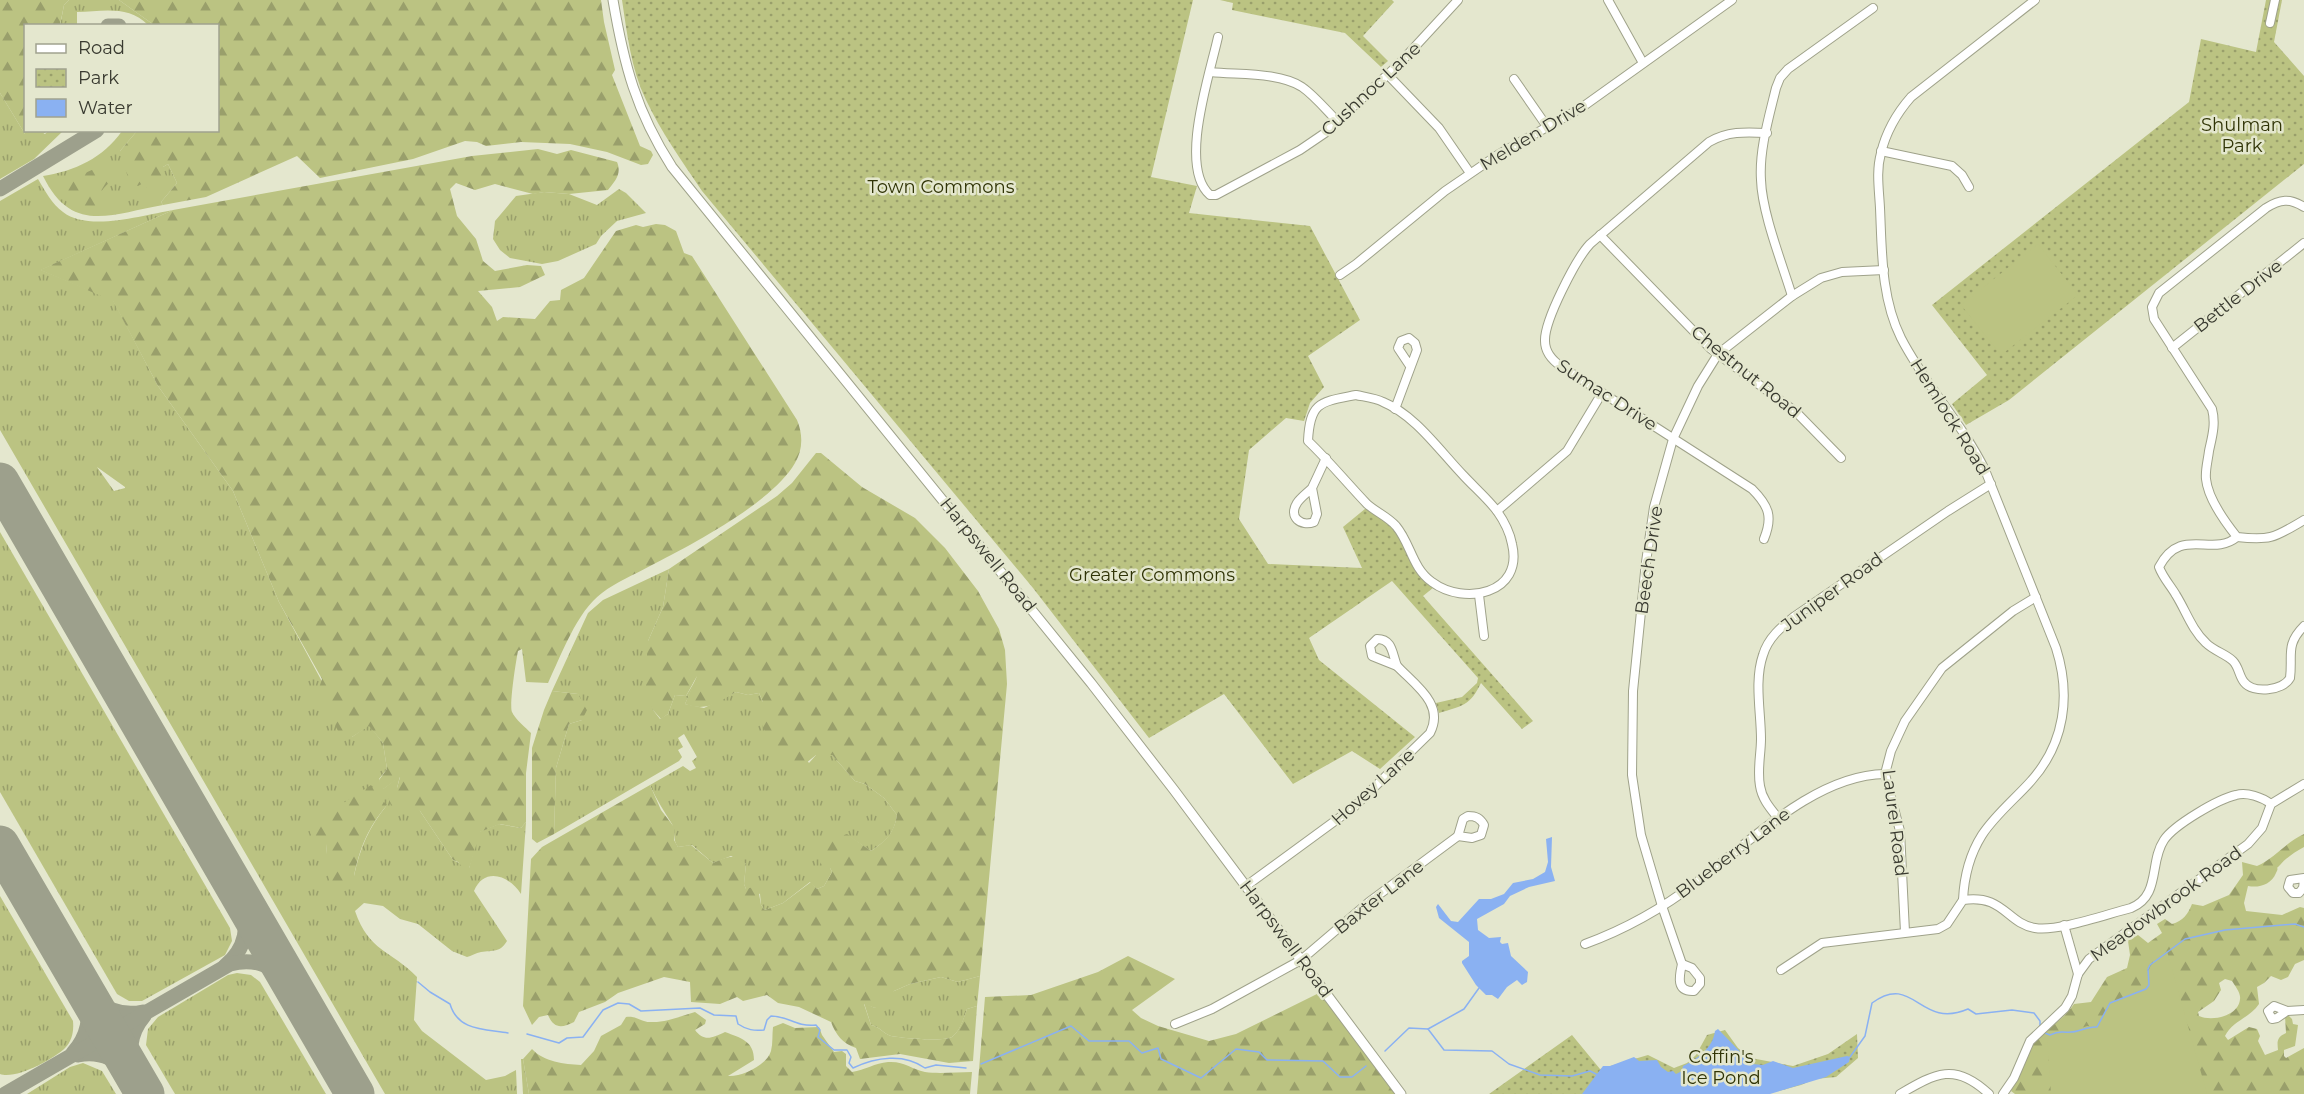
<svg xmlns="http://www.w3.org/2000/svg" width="2304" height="1094" font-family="Montserrat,sans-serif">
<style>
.grass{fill:url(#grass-tufts);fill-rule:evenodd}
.forest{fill:url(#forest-firs);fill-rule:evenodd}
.park{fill:url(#park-dots)}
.garden{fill:#bbc382}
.water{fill:#8ab1f2}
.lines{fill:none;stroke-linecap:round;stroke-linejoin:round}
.stream{stroke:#8ab1f2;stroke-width:1.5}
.taxiway{stroke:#9da08c;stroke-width:15}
.runway{stroke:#9da08c;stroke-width:39}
.minor-casing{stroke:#9fa28a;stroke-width:10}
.major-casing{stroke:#9fa28a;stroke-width:11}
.minor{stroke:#fff;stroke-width:8}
.major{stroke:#fff;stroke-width:9}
.labels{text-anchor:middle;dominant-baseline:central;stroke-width:5;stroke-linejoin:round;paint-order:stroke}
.street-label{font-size:18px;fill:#393a30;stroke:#e4e7ce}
.park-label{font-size:18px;fill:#303406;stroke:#e4e7ce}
</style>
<defs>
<pattern id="grass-tufts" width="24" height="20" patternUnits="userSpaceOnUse" patternTransform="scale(1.5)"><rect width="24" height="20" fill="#bbc382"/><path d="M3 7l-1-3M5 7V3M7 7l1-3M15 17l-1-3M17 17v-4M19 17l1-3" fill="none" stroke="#999f6b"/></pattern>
<pattern id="forest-firs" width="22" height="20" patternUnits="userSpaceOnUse" patternTransform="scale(1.5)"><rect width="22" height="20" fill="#bbc382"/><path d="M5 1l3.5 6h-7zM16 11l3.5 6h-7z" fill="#999f6b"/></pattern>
<pattern id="park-dots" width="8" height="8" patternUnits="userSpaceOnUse" patternTransform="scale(1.5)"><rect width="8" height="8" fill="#bbc382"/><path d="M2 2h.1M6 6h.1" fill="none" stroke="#999f6b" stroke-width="1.8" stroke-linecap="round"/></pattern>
</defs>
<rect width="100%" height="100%" fill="#e4e7ce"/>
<g class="grass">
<path d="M69 0H119L154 25H148C129 5 103 11 77 12V25L60 26 64 5Z"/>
<polygon points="0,93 25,134 45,134 48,131 63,131 34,159 0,179"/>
<path d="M122 131H137L120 151 163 167 168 164 177 183 161 202 163 205C111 214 72 235 43 176 75 171 103 158 122 131Z"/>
<path d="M38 179C45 191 52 204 63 212 88 232 144 215 173 210L41 270 113 300 158 386 233 491 279 602 352 737 369 725 383 743 387 769 379 779 383 789 400 776 397 788 420 811 453 860 469 868 479 832 499 824 521 828 526 822 521 894C509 875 484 867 474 891L507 941C500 953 493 950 481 952 476 953 471 956 467 957L452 951 418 924 400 919 383 906 364 903 355 911C369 952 391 950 417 977L414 1020 422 1031 486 1080 505 1076 516 1070 517 1094H385L0 430V201ZM97 467 125 487V488L114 491ZM387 805C369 827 360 848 354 876L327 854 326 844Z"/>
<polygon points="619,189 626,193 646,213 617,221 601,236 596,244 558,261 542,264 510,258 500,250 493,239 495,221 516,196 544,192 569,194 597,205"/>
<polygon points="0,532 230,928 232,941 225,955 142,1001 129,1001 117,994 0,792"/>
<path d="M669 569 663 607 648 641 653 710 660 719 668 714 675 695 686 696 698 676 685 704 704 708 736 692 748 695 759 693 763 702 809 763 816 755H832L855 781 865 784 884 798 897 815C894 834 886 841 871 851L847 835 830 868 832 872 824 886 817 889 810 882 783 903 765 910 761 905 760 894 746 889 744 884 746 864 731 856 713 863 692 845 678 847C672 839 676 832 672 824 664 811 656 799 650 785L683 766 690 771 696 768 692 761 697 757 684 734 678 738 683 747 678 750 682 757 679 761 554 834 556 768 569 724 582 720 578 694 552 691 588 613 603 600Z"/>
<path d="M0 896 73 1021C74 1031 72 1041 65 1048 54 1059 15 1080 0 1074Z"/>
<polygon points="237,973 251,975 260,982 326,1094 175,1094 146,1045 148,1029 158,1017 228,975"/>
<path d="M980 976 977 1006 967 1009C964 1018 960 1031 952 1037 945 1042 901 1038 891 1036 884 1034 880 1027 871 1025L864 1003 875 1008 894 991 910 984 941 977 958 982Z"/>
<polygon points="521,1059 523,1059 529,1094 523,1094"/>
<polygon points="83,1063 102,1071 116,1094 27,1094 70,1067"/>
</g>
<g class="forest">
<polygon points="0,0 69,0 64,5 60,25 26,26 26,130 48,131 37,138 25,134 0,93"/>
<polygon points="119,0 601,0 604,22 615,70 612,75 640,146 651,151 653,155 648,164 641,165 607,152 570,144 521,142 486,146 477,142 465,141 413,159 320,178 297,156 206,197 163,205 161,202 177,183 168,164 163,167 166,177 156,194 148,196 145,182 138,186 129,181 120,151 137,131 218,130 218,26 154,25"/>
<path d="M538 149 557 154 571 150 617 162C622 174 615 181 608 190L569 194 544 192 533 194 495 184 475 190 456 183 450 189 457 216 476 239 483 261 495 271 527 265 541 266 545 275 520 287 478 291 492 307 497 321 503 317 535 319 550 301 560 300 561 290 584 278 616 231 636 225 643 227 656 224 665 225 676 231 684 253 692 256 797 420C803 434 803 450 795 463 772 503 691 545 650 566 634 575 616 582 602 593 577 611 561 656 548 683L526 682 522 649 518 651C516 661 509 705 512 712 515 719 526 728 531 733L526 773V822L521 828 500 824 480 832 471 863 469 868 465 870 458 862 453 860 420 811 391 806 387 793 397 788 400 777 382 790 379 780 387 769 383 743 369 726 352 737H341L318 691 322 679 279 602 233 491 158 386 113 301 40 270 173 210 472 156Z"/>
<path d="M107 163H118C121 180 105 181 100 195L109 208 100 214 67 202 58 191 59 185Z"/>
<path d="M816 453H821L862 487 915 518 945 548 978 591 999 629 1005 650 1007 684 980 976 958 982 941 977 910 984 894 991 890 1003 875 1008 864 1004 871 1025C880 1027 884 1034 891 1036 901 1038 945 1042 952 1037 960 1031 964 1017 967 1009L977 1006 973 1061 949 1063 900 1054 860 1059 856 1048C842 1043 836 1035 831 1022L799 1007 778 1003 767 995 743 1001 737 997 720 1004 691 1002 690 982 664 977 618 993 605 1002 579 1012 574 1022C562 1028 554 1029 548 1015L539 1017 532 1025 523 1006 531 859 542 847 650 785 661 810 674 827V840L678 847 691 845 713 863C727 857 734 853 746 864L744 884 746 889 753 887 758 888 761 905 765 910 783 903 811 882 817 889 824 886 832 872 830 868H824L820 862 823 842 847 834 871 851C886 841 894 833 897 815L884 798 865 784 855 781 832 755H816L801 767 792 766C777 749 753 727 763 702L759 693 748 695 736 692C718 702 707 712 685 704L697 676 686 696 675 695 668 714 661 719 653 710 646 691V670L648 641 663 607 669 569 777 496 792 483Z"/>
<polygon points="552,691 578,694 587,710 582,720 569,724 556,768 554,834 537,843 532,839 532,748 544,710"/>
<path d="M371 785 376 794 387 805C368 828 360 847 354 876L336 887 329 880 326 844 312 838 308 826Z"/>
<path d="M2304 834V847C2295 852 2287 857 2280 865 2274 871 2280 865 2276 873 2271 885 2259 888 2248 886L2244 903 2246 911 2282 915 2300 907 2304 908V960L2295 964 2288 977 2281 980 2271 976 2264 983 2257 987 2259 1004C2250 1018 2232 1021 2225 1036L2228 1040 2249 1027 2257 1029 2260 1036 2258 1041 2265 1055 2278 1050C2277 1041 2277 1037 2286 1033L2285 1016 2288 1015 2292 1019 2293 1024 2298 1025 2295 1046 2284 1050V1056L2286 1058 2304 1048V1094H2015L2011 1091C2020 1074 2025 1050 2040 1036 2053 1024 2063 1020 2074 1004L2091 1002 2107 977 2127 968 2130 955 2128 941 2131 935H2138L2148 943 2162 933 2157 924 2165 919 2172 924C2183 921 2188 914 2192 904L2203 906 2229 895 2243 875 2242 862 2257 866C2275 858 2286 842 2304 834ZM2225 979 2232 981C2235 986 2241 993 2240 999 2239 1016 2212 1022 2199 1016L2198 1012 2214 1001 2221 990 2219 983Z"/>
<polygon points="1128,956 1175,979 1132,1010 1141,1018 1158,1026 1209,1041 1236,1034 1319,993 1397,1094 977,1094 985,997 1031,995 1098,972"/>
<path d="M695 1012 706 1020 705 1024 695 1030C704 1042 712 1038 725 1032 741 1038 754 1041 754 1060L728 1076C742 1077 767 1065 771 1051 773 1043 772 1035 773 1027L783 1023 795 1028 819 1027 822 1035 834 1052 842 1051 846 1054V1066L852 1072C865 1070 875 1063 888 1062 905 1061 911 1069 925 1072 939 1074 957 1072 972 1072L970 1094H529L523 1059 532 1049C544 1062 564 1064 581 1065L594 1051 601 1036 621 1025 626 1017C635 1015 642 1022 650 1022 666 1023 680 1016 695 1012Z"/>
</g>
<g class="park">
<path d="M622 0H1193L1151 177 1197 186 1189 213 1310 226 1360 320 1308 356 1324 387 1310 403 1304 421 1286 418 1249 450 1239 519 1268 564 1362 568 1343 527 1371 504 1398 523 1406 532 1417 565 1439 583 1423 596 1533 721 1522 729 1481 683C1470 706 1462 706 1439 713L1436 703 1462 697 1477 683 1478 678 1392 581 1309 638 1319 660 1415 737 1380 769 1352 751 1293 784 1224 694 1149 738 1033 588 702 191C682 161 661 132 646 100 631 69 627 33 622 0Z"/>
<polygon points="1220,0 1392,0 1394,2 1363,36 1388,61 1381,67 1345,33 1232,10 1233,3"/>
<polygon points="2266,0 2282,0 2274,42 2304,76 2304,164 2009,400 1966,425 1952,404 1987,375 1932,305 2189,102 2201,39 2256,52"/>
<polygon points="1725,1030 1738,1048 1751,1058 1793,1066 1828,1054 1857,1034 1858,1058 1836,1077 1815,1079 1801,1085 1779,1091 1715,1094 1489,1094 1572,1035 1600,1069 1648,1055 1674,1068 1687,1063 1696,1055 1707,1035"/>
</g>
<g class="garden">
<polygon points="2038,244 2078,295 2001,355 1961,305"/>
<path d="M2167 951 2207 1094H2051L2047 1035H2051L2061 1030 2070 1032 2087 1026 2097 1027 2110 1003 2146 989 2149 985C2146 961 2153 966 2167 951Z"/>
</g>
<g class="water">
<polygon points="1552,837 1551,867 1555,881 1529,887 1510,896 1504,904 1477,919 1478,930 1489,938 1501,937 1500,942 1502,944 1508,943 1511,956 1528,972 1527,982 1522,985 1517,980 1507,987 1498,999 1492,995 1486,995 1476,985 1462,963 1462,961 1469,956 1469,942 1439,918 1436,907 1438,904 1451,921 1458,922 1479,899 1491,899 1504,894 1513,883 1533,879 1545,872 1548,862 1546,839"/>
<path d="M1718 1029 1752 1064 1763 1065 1773 1061 1793 1068 1847 1056 1850 1057 1849 1062 1826 1077 1770 1094H1582L1603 1066H1610L1634 1057 1639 1061 1657 1060 1661 1067 1668 1072 1673 1071 1676 1074 1682 1071 1683 1066C1697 1059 1713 1048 1715 1031Z"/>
</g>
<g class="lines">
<g class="stream">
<path d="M418 982 430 992 450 1004C458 1031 484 1029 508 1033"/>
<polyline points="1428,1029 1464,1009 1479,988"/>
<path d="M2045 1033 2050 1035C2061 1030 2060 1033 2071 1032 2080 1032 2087 1026 2097 1027L2110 1003 2146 989 2149 985 2148 969 2150 965 2185 939 2225 930 2295 924 2304 927"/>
<path d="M527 1034 559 1043 567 1038 583 1037 603 1010 618 1003 629 1004 641 1011 700 1008 714 1015 736 1016 738 1024C747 1030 754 1031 764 1030L767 1020 771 1016C789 1016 795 1027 816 1025L820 1030 818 1037 834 1050H847L851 1057 849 1063 853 1068C876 1057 904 1053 925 1068L936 1065 966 1068"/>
<polyline points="1385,1051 1409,1028 1428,1029 1444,1050 1492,1051 1509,1064 1540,1075 1572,1076 1590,1071 1598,1075"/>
<path d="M1850 1057 1865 1036 1872 1003C1914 972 1919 1030 1968 1009L1976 1014 2012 1010 2034 1013 2040 1021V1026"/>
<polyline points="981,1064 1071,1026 1089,1041 1129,1041 1142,1053 1158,1048 1161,1059 1201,1078 1236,1049 1259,1052 1267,1060 1323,1061 1340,1077 1352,1077 1366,1066"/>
</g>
<g class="taxiway">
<polyline points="108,26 119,26"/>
<polyline points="0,189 97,130"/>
<path d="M225 966C247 948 249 926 242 900"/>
<path d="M86 993C104 1008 120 1017 143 1012"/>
<path d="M73 1053C89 1035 90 1018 88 996"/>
<path d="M78 1055C102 1050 119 1061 135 1078"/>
<path d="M135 1078C128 1055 128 1035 144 1016"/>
<path d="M5 1094 230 964C255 957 272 966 290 982"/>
</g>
<g class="runway">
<polyline points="0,482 355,1094"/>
<polyline points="0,845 145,1094"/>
</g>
<defs>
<g id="minor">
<polyline points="1608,0 1643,63"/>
<polyline points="2270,23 2275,0"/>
<path d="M1218 37C1210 74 1178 167 1210 195H1216L1300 150 1325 133 1399 64 1458 0"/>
<path d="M1211 72C1238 75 1279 72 1302 87 1315 96 1327 111 1338 122"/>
<polyline points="1388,75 1439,128 1470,173"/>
<polyline points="1514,79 1548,128"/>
<polyline points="1881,151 1952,166 1962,175 1969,187"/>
<path d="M2304 207C2290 198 2280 199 2266 208L2159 293 2152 307 2154 319 2212 409C2216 424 2212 437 2209 451 2208 460 2205 470 2206 479 2208 499 2225 522 2237 537 2272 541 2275 537 2304 520"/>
<polyline points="1600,235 1711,349 1796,412 1841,458"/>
<polyline points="1340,275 1356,264 1445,191 1499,154 1581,108 1732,0"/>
<path d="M1792 296C1782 263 1762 213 1761 180 1759 150 1769 117 1776 88L1780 78 1788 69 1873 8"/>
<polyline points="2172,348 2304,243"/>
<path d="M1356 395C1365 397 1375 398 1383 402 1415 415 1439 450 1463 475 1474 487 1487 498 1497 511 1504 521 1510 533 1512 544 1524 594 1464 606 1432 582 1412 568 1411 544 1396 526 1388 517 1376 512 1367 504 1347 483 1329 461 1308 441 1310 401 1321 402 1356 395Z"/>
<polyline points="1395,409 1417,350 1415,343 1409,338 1401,341 1398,348 1410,366"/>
<path d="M1312 488C1307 493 1300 498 1297 503 1288 517 1301 527 1314 522L1317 514 1312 488 1326 458"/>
<polyline points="1497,511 1567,451 1602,393"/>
<path d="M2237 537C2212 558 2181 525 2159 567 2163 578 2171 586 2176 595 2186 611 2192 630 2206 643 2214 651 2226 654 2233 661 2239 667 2239 676 2244 682 2253 694 2283 691 2290 678 2293 655 2285 645 2304 626"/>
<path d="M1764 539C1773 517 1769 506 1752 489L1562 367C1553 361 1545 353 1545 341 1544 321 1576 259 1590 244L1709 142C1728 131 1745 132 1767 133"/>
<polyline points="1479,595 1484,636"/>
<path d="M1377 639C1393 639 1392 654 1397 666L1372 656 1370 646Z"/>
<path d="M1468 816C1476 816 1480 818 1484 825L1481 835 1472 838 1458 836 1463 819Z"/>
<path d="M1778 818C1770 808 1762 799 1760 786 1757 770 1761 754 1761 739 1761 712 1754 681 1763 655 1768 638 1781 627 1795 616L1948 511 1991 484"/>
<polyline points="2304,878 2290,880 2288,887 2293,893 2299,893 2303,888 2304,880"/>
<path d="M1246 886 1354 807 1430 733C1445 704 1415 685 1397 666"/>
<path d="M1963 900C1964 878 1970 854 1982 835 1995 815 2015 799 2031 781 2065 743 2071 695 2056 648L1985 470C1962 423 1925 385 1901 338 1881 298 1882 251 1880 208 1879 189 1876 171 1881 153 1886 132 1897 113 1911 97L2035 0"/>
<polyline points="2064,925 2078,974"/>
<polyline points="1905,932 1900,831 1885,774 1891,751 1905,721 1942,668 2013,611 2036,597"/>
<path d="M1585 944C1626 929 1663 908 1697 882 1750 842 1815 775 1885 774"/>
<polyline points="1682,964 1662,906 1641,835 1632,775 1633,691 1646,562 1654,507 1673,439 1698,386 1718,354 1792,296 1821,278 1842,272 1884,270"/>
<path d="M1682 964 1692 968 1700 978V984L1694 991C1676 992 1679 977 1682 964Z"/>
<path d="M1781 970 1822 943 1938 929 1947 924 1963 900C2004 894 2006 923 2035 928 2057 932 2107 914 2131 908 2161 896 2149 862 2164 840 2174 825 2218 799 2236 795 2247 792 2262 797 2271 804"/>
<polygon points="2274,1006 2287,1011 2277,1018 2272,1019 2268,1011"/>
<polyline points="2287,1011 2304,1010"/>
<polyline points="1175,1024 1212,1009 1301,960 1369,902 1458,836"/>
<path d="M1900 1094C1936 1073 1955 1062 1989 1094"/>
<polyline points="2003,1094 2014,1078 2030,1041 2065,1008 2072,996 2078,974 2089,959 2248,844 2262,828 2271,804 2304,784"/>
</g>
<path id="major" d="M613 0C624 65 636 111 672 167L1091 683 1174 790 1401 1094"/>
</defs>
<use href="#minor" class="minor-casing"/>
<use href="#major" class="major-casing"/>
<use href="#minor" class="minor"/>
<use href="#major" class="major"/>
</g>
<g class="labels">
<g class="street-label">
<text transform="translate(1371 89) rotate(-43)">Cushnoc Lane</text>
<text transform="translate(1533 135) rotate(-31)">Melden Drive</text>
<text transform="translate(2238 296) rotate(-38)">Bettle Drive</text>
<text transform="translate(1746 372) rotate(39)">Chestnut Road</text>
<text transform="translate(1607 395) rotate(33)">Sumac Drive</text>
<text transform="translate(1950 417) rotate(58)">Hemlock Road</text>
<text transform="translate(988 555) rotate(51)">Harpswell Road</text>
<text transform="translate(1649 560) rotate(-82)">Beech Drive</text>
<text transform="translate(1832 592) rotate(-36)">Juniper Road</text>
<text transform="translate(1373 787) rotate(-42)">Hovey Lane</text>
<text transform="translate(1895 823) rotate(83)">Laurel Road</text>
<text transform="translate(1733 853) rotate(-37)">Blueberry Lane</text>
<text transform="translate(1379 897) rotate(-38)">Baxter Lane</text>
<text transform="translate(2166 904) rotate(-36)">Meadowbrook Road</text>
<text transform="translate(1286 939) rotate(53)">Harpswell Road</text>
</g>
<g class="park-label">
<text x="2242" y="125">Shulman<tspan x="2242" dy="21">Park</tspan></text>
<text x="941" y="187">Town Commons</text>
<text x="1152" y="575">Greater Commons</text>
<text x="1721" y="1057">Coffin's<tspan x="1721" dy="21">Ice Pond</tspan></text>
</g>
</g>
<rect x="24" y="24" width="195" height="108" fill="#e4e7ce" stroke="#a0a28f" stroke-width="1.5"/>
<rect x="36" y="44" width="30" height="9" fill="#ffffff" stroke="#a0a28f" stroke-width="1.5"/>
<text x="78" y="54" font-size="18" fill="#393a30">Road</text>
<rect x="36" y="69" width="30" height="18" fill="url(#park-dots)" stroke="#a0a28f" stroke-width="1.5"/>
<text x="78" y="84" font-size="18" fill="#393a30">Park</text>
<rect x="36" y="99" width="30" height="18" fill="#8ab1f2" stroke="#a0a28f" stroke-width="1.5"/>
<text x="78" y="114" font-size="18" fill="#393a30">Water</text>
</svg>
